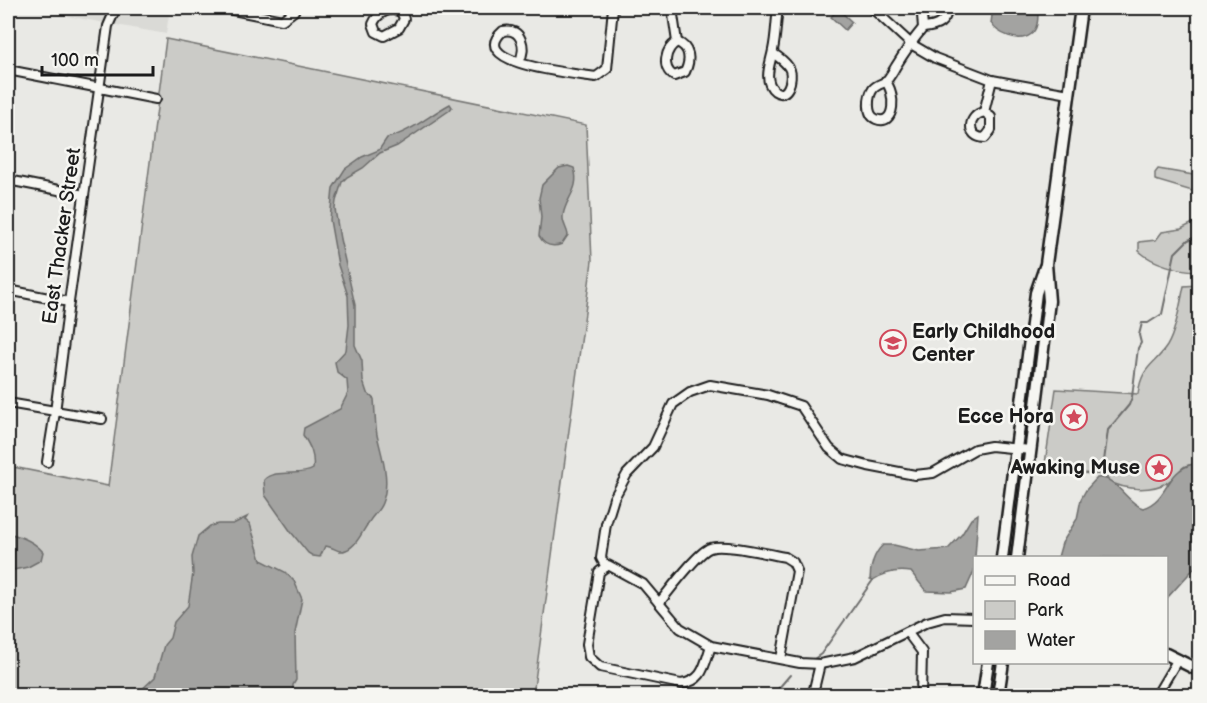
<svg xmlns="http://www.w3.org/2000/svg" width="1207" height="703" font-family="'Balsamiq Sans',sans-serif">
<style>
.built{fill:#dadad6}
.green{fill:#cbcbc7;stroke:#747472;stroke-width:1.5}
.water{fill:#a3a3a1;stroke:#6d6d6c;stroke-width:1.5}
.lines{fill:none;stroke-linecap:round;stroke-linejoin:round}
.stream{stroke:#6d6d6c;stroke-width:2}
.street-casing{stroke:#1c1c1c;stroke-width:12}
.secondary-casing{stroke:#1c1c1c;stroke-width:15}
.street{stroke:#f6f6f2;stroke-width:8}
.secondary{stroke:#f6f6f2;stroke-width:10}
.labels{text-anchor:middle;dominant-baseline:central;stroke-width:5;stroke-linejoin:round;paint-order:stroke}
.street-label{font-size:20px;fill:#1c1c1c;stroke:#f6f6f2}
.poi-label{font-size:20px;font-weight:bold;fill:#1c1c1c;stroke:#f6f6f2;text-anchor:end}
</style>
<rect width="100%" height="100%" fill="#e9e9e5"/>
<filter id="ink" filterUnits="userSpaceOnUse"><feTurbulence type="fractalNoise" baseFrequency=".0167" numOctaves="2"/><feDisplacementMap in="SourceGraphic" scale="12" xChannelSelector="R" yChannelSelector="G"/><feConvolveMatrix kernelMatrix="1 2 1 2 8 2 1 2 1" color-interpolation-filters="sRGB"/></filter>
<g filter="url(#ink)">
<polygon class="built" points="23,8 170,8 166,34"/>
<g class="green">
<polygon points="166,39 586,125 592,261 533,695 8,695 8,466 108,486"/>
<polygon points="1158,169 1199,176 1199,193 1155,180 1155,173"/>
<path d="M1199 220V271C1180 271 1153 264 1139 251V242L1156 240 1162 232 1181 229Z"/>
<path d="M1199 285V465C1179 462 1182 473 1168 482 1151 492 1125 490 1108 481L1106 475 1044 470 1056 389 1138 394C1142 365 1154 366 1167 346 1176 331 1180 304 1184 286Z"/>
</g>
<g class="water">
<path d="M993 8H1038C1038 16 1039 29 1030 35 1019 43 997 34 991 23Z"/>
<polygon points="838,9 852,22 845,30 831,17"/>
<path d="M450 104 452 107 450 110 397 146 380 153 363 168 347 177 342 182 336 201 335 209 340 239 355 305V345L362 361 363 381 367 393 374 399C375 411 375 423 377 435 382 457 391 481 382 503 379 511 373 515 369 522 363 530 357 546 346 550 338 554 333 546 325 546L320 557 313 556 308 553 291 532 265 495 264 480C275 468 301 477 313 469 315 455 310 446 303 435L304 428 340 409 348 393 347 380 337 372 335 362 346 350 349 325 348 296 338 265 330 220 333 188 345 169 362 157 379 150 387 138C411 132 428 116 450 104Z"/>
<path d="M568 166 574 168C581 190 565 198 563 216 562 223 567 228 568 235L562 244C552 248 544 245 539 236L541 217 539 198 542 185 559 168Z"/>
<path d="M1193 464 1199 465V563L1167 598 1166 558 1058 557 1062 543 1077 519 1081 499 1086 490 1097 478C1116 475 1126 503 1143 508 1169 500 1165 471 1193 464Z"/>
<path d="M978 514 974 571 966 589 951 592 926 591 911 572C898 570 885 572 873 580L870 579C870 567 874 553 883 545H894L919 551 948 549 962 534 971 519Z"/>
<polygon points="247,517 245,520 250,524 261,560 285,572 294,581 302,599 295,633 296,680 293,685 293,695 136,695 155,677 164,645 170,638 174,622 188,606 193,573 192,557 198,536 210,526 218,524 233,524"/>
<path d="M8 533C20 536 35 542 43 552L41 560 28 567 8 571Z"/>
</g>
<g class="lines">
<g class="stream">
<polyline points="1102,477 1108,430 1129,405 1132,397 1138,348 1141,343 1139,335 1142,323 1148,323 1162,314 1175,253 1188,240 1200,236"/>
<polyline points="814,659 821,654 873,580"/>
<polyline points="772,696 790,675"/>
</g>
<defs>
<g id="street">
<polyline points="223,8 282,20 294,11 295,8"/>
<polyline points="672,8 677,42"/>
<polyline points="872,8 911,44 935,58 992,80 1069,94"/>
<path d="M402 13C391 6 378 12 373 24L376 32 384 36 399 28 404 19 402 13 406 8"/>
<polyline points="923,28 922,15 925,8"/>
<path d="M677 42C690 47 691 60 685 72L674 76C661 68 665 49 677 42Z"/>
<path d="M773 53C779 58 787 62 790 70 793 78 788 100 775 91 762 81 771 62 773 50 776 36 776 22 778 8"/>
<path d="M519 62C527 49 522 27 503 31 464 65 580 74 596 77L607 69 613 8"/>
<polyline points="8,70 156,99"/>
<path d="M885 81C896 92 896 127 876 119 866 115 868 96 873 89 876 85 881 84 885 82 889 79 893 71 896 66 904 53 913 40 923 28 938 27 946 22 948 8"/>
<path d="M984 112 991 117V130L985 138C965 137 968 115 984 112Z"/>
<polyline points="984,112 992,80"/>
<polyline points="8,180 84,195"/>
<polyline points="8,290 69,302"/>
<polyline points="8,403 102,419"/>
<polyline points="47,462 55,412 69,302 108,26 116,8"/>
<polyline points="606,567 601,558 606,524 614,498 627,474 653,447 673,404 690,392 710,385 768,395 801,406 829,448 842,459 868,466 915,475 933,473 975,449 991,446 1030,450"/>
<path d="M659 603C669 591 698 552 710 548 725 543 768 554 785 557L793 562 797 571 781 659"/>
<polyline points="907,632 922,652 921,696"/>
<path d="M711 646C704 665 704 681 681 684L600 667 589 657 587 644 599 572 608 565 643 584 680 628 711 646 800 663 820 664 855 657 927 622 945 617 974 618"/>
<polyline points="816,696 814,689 820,664"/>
<polyline points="1156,696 1178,659"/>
</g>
<g id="secondary">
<polyline points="1002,558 1036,293 1045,267"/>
<polyline points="1017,558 1049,301 1046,264 1081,8"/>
<polyline points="1166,654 1200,671"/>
<polyline points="983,696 988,662"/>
<polyline points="998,696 1003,662"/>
</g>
</defs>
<use href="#street" class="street-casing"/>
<use href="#secondary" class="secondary-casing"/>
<use href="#street" class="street"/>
<use href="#secondary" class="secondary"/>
</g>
</g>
<defs>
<symbol id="school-ring" viewBox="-11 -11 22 22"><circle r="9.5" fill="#f6f6f2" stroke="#d1495b" stroke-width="1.5"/><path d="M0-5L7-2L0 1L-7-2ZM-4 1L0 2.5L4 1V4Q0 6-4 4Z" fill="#d1495b"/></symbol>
<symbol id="sight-ring" viewBox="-11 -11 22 22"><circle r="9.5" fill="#f6f6f2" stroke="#d1495b" stroke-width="1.5"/><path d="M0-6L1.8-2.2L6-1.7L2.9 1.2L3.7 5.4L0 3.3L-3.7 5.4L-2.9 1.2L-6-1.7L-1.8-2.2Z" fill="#d1495b"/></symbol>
</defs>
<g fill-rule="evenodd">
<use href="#school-ring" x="878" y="328" width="30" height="30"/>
<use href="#sight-ring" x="1059" y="402" width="30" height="30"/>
<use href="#sight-ring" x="1144" y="453" width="30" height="30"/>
</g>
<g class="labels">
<g class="street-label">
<text transform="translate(62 236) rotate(-82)">East Thacker Street</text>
</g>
<g class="poi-label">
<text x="912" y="332" text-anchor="start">Early Childhood<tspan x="912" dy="23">Center</tspan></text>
<text x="1054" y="417">Ecce Hora</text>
<text x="1140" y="468">Awaking Muse</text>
</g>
</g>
<rect width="1207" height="703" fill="none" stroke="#f6f6f2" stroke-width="30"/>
<rect x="15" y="15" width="1177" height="673" fill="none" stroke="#1c1c1c" stroke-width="2" filter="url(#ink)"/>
<rect x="973" y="556" width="195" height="108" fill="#f6f6f2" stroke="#9f9f9c" stroke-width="1.5"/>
<rect x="985" y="576" width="30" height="9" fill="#f6f6f2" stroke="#9f9f9c" stroke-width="1.5"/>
<text x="1027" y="586" font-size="18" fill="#1c1c1c">Road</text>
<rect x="985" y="601" width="30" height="18" fill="#cbcbc7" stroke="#9f9f9c" stroke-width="1.5"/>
<text x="1027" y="616" font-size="18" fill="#1c1c1c">Park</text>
<rect x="985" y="631" width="30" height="18" fill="#a3a3a1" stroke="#9f9f9c" stroke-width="1.5"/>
<text x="1027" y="646" font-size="18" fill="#1c1c1c">Water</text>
<path d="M42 66v9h111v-9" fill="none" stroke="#1c1c1c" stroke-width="3"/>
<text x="51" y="66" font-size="18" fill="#1c1c1c" stroke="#f6f6f2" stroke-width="4.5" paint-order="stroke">100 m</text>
</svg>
